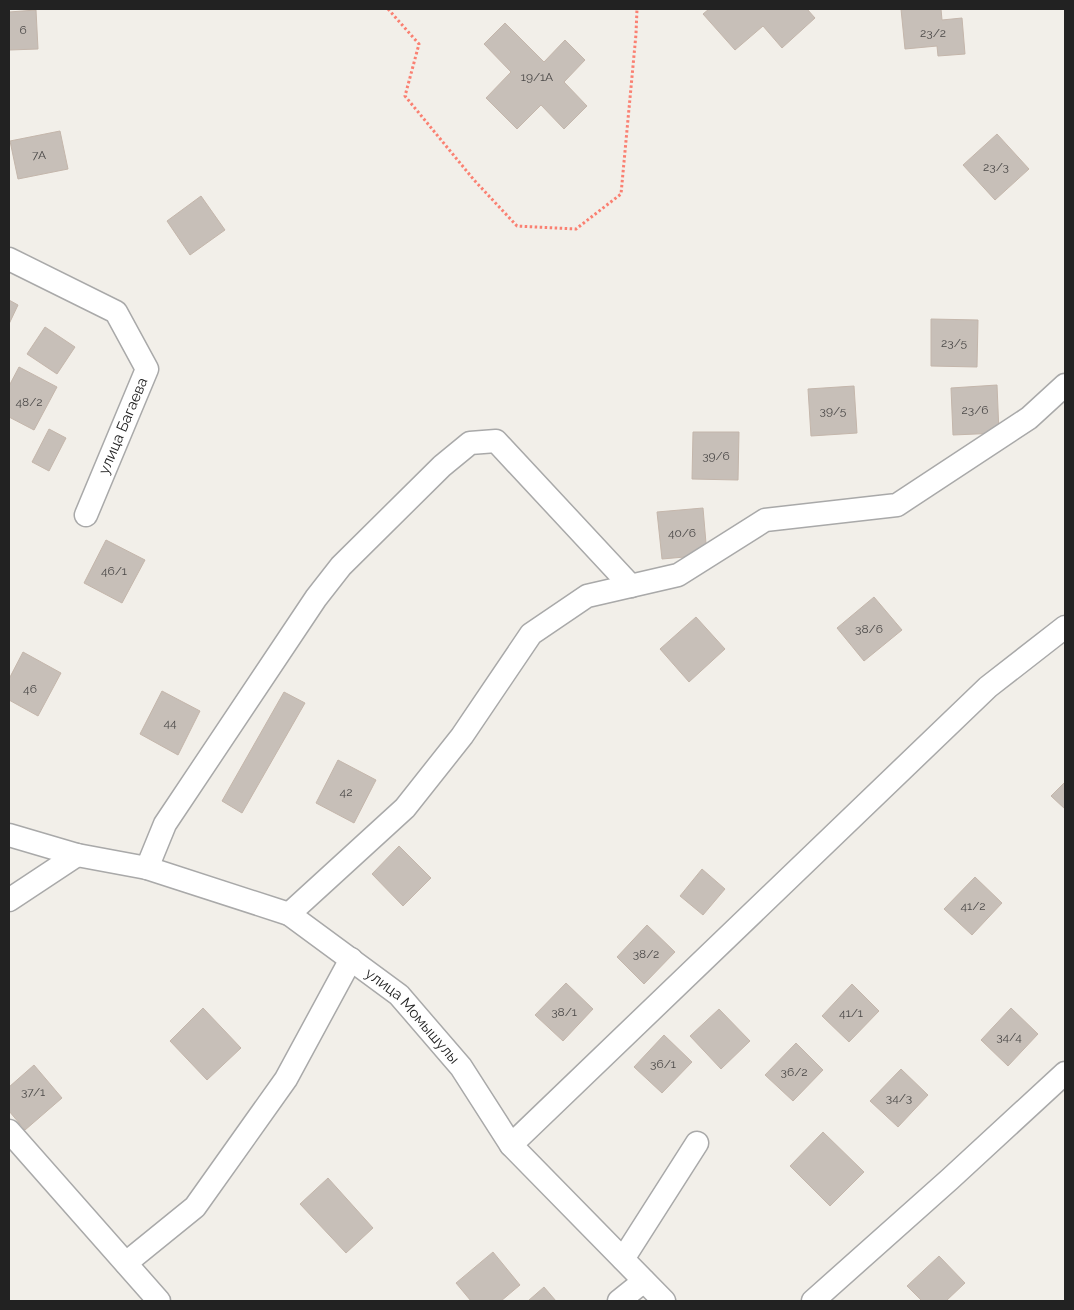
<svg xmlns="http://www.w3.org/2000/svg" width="1074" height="1310" font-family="Raleway,sans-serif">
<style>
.building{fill:#c7bfb8;stroke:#c4b6ab}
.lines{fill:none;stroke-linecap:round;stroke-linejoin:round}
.minor-casing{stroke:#a9a9a9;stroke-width:25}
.path{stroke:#fa8072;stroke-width:3;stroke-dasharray:2.5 2.5;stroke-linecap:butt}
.minor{stroke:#fff;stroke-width:22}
.labels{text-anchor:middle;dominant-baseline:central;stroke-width:4;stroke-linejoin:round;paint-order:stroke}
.number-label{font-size:12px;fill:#4b4948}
.street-label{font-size:15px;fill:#222;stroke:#fff}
</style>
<rect width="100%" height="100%" fill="#f2efe9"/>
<g class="building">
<polygon points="709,9 807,9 815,18 782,48 763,26 735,50 703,14"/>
<polygon points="901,9 941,9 942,20 962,18 965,54 938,56 937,46 905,49"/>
<polygon points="36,10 38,49 9,50 9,12"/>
<polygon points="505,23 544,62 565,40 585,60 564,82 587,106 564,129 541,105 517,129 486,98 511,72 484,44"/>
<polygon points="60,131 68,169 18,179 10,141"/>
<polygon points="997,134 1029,169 995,200 963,165"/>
<polygon points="201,196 225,230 190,255 167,221"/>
<polygon points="9,300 18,305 9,324"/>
<polygon points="931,319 978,320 977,367 931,366"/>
<polygon points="45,327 75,347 57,374 27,354"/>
<polygon points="19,367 57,387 34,430 9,417 9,386"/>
<polygon points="997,385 999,433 953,435 951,388"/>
<polygon points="854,386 857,433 811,436 808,389"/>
<polygon points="49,429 66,438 49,471 32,462"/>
<polygon points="693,432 739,432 738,480 692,479"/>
<polygon points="703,508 707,555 662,559 657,512"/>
<polygon points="106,540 145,560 122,603 84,583"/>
<polygon points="874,597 902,630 864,661 837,628"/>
<polygon points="696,617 725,649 689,682 660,649"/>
<polygon points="23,652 61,673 38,716 9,700 9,679"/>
<polygon points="162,691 200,711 178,755 140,734"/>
<polygon points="284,692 305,703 242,813 222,801"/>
<polygon points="338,760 376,780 354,823 316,803"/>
<polygon points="1065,782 1065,809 1051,796"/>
<polygon points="399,846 431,878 403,906 372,874"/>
<polygon points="702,869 725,889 703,915 680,896"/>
<polygon points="975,877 1002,903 972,935 944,909"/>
<polygon points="647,925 675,952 644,984 617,957"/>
<polygon points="566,983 593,1009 563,1041 535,1015"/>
<polygon points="852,984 879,1011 849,1042 822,1016"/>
<polygon points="203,1008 241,1048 207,1080 170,1041"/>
<polygon points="1011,1008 1038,1034 1008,1066 981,1040"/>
<polygon points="719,1009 750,1041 721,1069 690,1036"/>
<polygon points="664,1035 692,1062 662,1093 634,1067"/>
<polygon points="796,1043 823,1070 793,1101 765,1075"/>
<polygon points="34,1065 62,1098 25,1130 9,1111 9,1087"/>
<polygon points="901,1069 928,1095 898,1127 870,1101"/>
<polygon points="823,1132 864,1172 830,1206 790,1166"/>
<polygon points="328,1178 373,1228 346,1253 300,1204"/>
<polygon points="493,1252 520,1285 501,1301 471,1301 456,1283"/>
<polygon points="939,1256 965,1283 946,1301 922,1301 907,1286"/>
<polygon points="544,1287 556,1301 528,1301"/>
</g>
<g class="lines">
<defs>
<g id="minor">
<polyline points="9,259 116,312 147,369 86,515"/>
<path id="s1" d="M9 835 77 855 147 868 289 914 399 995 461 1067 511 1145 664 1301"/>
<polyline points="147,868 165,824 316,598 341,566 442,466 470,443 496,441 631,586"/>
<polyline points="9,900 77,855"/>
<polyline points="289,914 405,808 462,736 531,634 587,596 678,575 765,520 897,505 1029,418 1065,385"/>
<polyline points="9,1131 159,1301"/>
<polyline points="511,1145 988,687 1065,627"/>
<polyline points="623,1259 697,1143"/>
<polyline points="126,1263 195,1207 286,1079 351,959"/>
<polyline points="619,1301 644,1281"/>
<polyline points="813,1301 950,1179 1065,1073"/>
</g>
</defs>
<use href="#minor" class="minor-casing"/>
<polyline class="path" points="388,9 419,44 405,96 474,180 517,226 576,229 621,194 636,34 637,9"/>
<use href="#minor" class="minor"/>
</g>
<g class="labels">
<g class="number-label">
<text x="23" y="30">6</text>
<text x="933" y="33">23/2</text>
<text x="537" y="77">19/1А</text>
<text x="39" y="155">7А</text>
<text x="996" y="167">23/3</text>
<text x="954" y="343">23/5</text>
<text x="29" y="402">48/2</text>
<text x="975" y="410">23/6</text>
<text x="833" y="411">39/5</text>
<text x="716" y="456">39/6</text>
<text x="682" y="533">40/6</text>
<text x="114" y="571">46/1</text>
<text x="869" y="629">38/6</text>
<text x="30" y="689">46</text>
<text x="170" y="723">44</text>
<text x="346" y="792">42</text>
<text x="973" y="906">41/2</text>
<text x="646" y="954">38/2</text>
<text x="564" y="1012">38/1</text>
<text x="851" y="1013">41/1</text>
<text x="1009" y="1037">34/4</text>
<text x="663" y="1064">36/1</text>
<text x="794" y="1072">36/2</text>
<text x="33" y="1092">37/1</text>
<text x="899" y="1098">34/3</text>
</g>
<g class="street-label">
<text transform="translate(123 426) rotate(-67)">улица Багаева</text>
<text stroke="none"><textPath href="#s1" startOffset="452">улица Момышулы</textPath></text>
</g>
</g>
<rect width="1074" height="1310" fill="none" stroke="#222222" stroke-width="20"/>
</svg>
